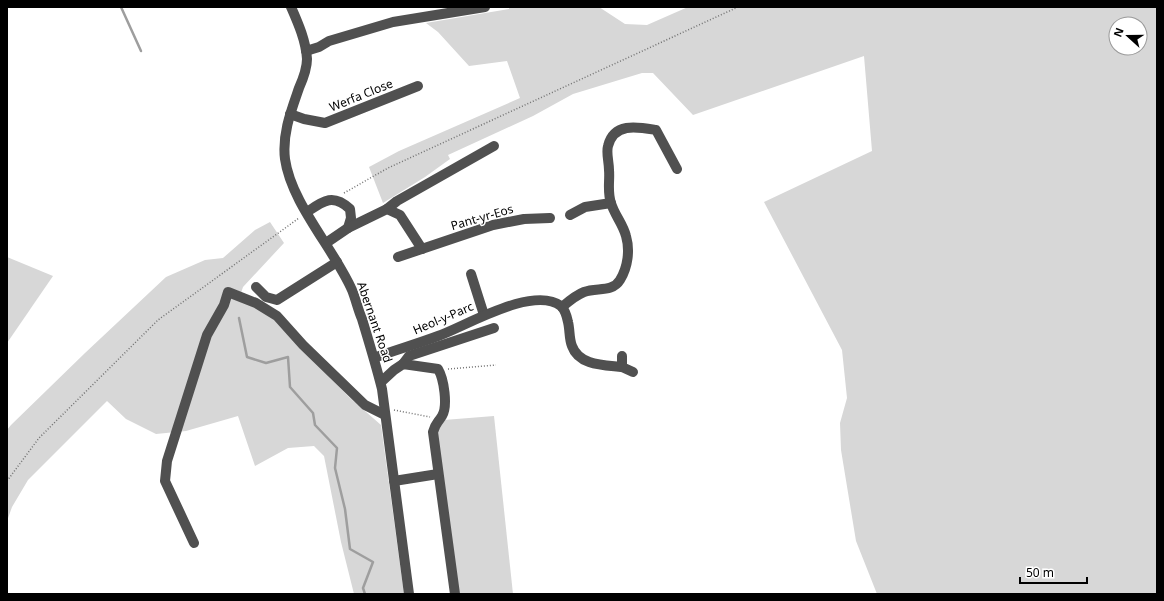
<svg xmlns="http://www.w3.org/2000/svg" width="1164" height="601" font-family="'Noto Sans',sans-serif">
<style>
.green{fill:#d7d7d7;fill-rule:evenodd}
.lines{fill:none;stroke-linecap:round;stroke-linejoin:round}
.stream{stroke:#9e9e9e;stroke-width:2.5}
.path{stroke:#727272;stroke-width:1.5;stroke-dasharray:1 2;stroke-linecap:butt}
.minor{stroke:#505050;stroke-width:10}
.labels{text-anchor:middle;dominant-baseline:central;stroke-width:3;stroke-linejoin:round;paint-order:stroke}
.street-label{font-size:12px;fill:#000;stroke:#fff}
</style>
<rect width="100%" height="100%" fill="#fff"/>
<g class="green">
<path d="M509 7H599L625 24 647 25 688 7H1157V594H877L856 541 841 450 840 423 847 398 842 350 764 202 872 151 864 56 693 115 653 73H642L573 94 533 116 448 155 450 159 425 177 383 203 369 167 399 151 520 98 507 61 469 66 438 32 426 23 509 9ZM1116 24H1140V48H1116Z"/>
<polygon points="270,222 284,243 243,287 239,299 255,305 275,320 349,397 381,425 404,594 354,594 341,542 324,456 314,446 288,448 255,466 238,416 186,431 156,434 126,419 107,401 28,480 12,507 7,521 7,430 11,425 85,353 166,277 205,260 223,258 255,230"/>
<polygon points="7,257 53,276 7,343"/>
<polygon points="494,416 513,594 457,594 435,433 444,420"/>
</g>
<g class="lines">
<g class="stream">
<polyline points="121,7 141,51"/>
<polyline points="239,318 247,357 266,363 288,357 290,387 313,413 315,425 337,448 335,468 345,509 350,549 373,562 363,588 365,594"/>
</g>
<g class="path">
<polyline points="344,193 388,168 738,7"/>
<polyline points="448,369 496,365"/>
<polyline points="394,410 430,417"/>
<polyline points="7,481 39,438 158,320 299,218"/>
</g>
<g class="minor">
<path d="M291 7C298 23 306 41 307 59 307 69 303 79 299 88 291 111 282 134 285 159 291 203 334 249 352 290 356 300 358 310 362 319 369 342 376 365 382 389L409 594"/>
<polyline points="306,51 319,47 329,41 393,22 485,7"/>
<polyline points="290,114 304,119 325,123 418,86"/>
<polyline points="387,209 397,201 494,146"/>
<path d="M307 212C323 201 333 193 350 209L351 218 348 228"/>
<polyline points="570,215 585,207 611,203"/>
<polyline points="326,243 348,228 387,209 400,215 422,249"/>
<polyline points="398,257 493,225 524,219 550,218"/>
<polyline points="471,274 484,315"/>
<polyline points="256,287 266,297 277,300 337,262"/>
<path d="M562 307C569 301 576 295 584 292 597 287 612 293 620 280 628 267 630 250 626 236 623 224 614 214 611 203 607 191 610 181 609 170 609 162 606 153 608 146 614 122 638 127 656 130L677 169"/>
<polyline points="622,356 622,367 633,372"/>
<path d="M374 358C395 350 417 344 438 336 466 326 533 285 561 306 565 310 567 317 568 322 570 330 569 339 572 346 579 366 605 365 622 367"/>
<polyline points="403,364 409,356 494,328"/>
<path d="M381 382 394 370 403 364 438 369C444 379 448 406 442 416 437 424 436 422 433 432L455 594"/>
<polyline points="394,481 438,474"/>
<polyline points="194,543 165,481 167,461 207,335 224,305 228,292 256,303 277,316 303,345 365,405 385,415"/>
</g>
</g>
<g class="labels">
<g class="street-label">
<text transform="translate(361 95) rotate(-22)">Werfa Close</text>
<text transform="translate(482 217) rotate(-16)">Pant-yr-Eos</text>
<text transform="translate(443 318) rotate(-23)">Heol-y-Parc</text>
<text transform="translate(375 322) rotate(71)">Abernant Road</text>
</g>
</g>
<rect width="1164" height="601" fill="none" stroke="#000000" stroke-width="16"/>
<g transform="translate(1128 36) rotate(291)"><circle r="19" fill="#ffffff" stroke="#999999"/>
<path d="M0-3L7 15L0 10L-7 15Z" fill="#000000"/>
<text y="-6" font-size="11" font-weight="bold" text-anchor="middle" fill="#000000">N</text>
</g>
<path d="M1020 577v6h67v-6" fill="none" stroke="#000000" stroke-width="2"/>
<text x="1026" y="577" font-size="12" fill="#000000" stroke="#ffffff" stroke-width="3" paint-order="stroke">50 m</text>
</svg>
